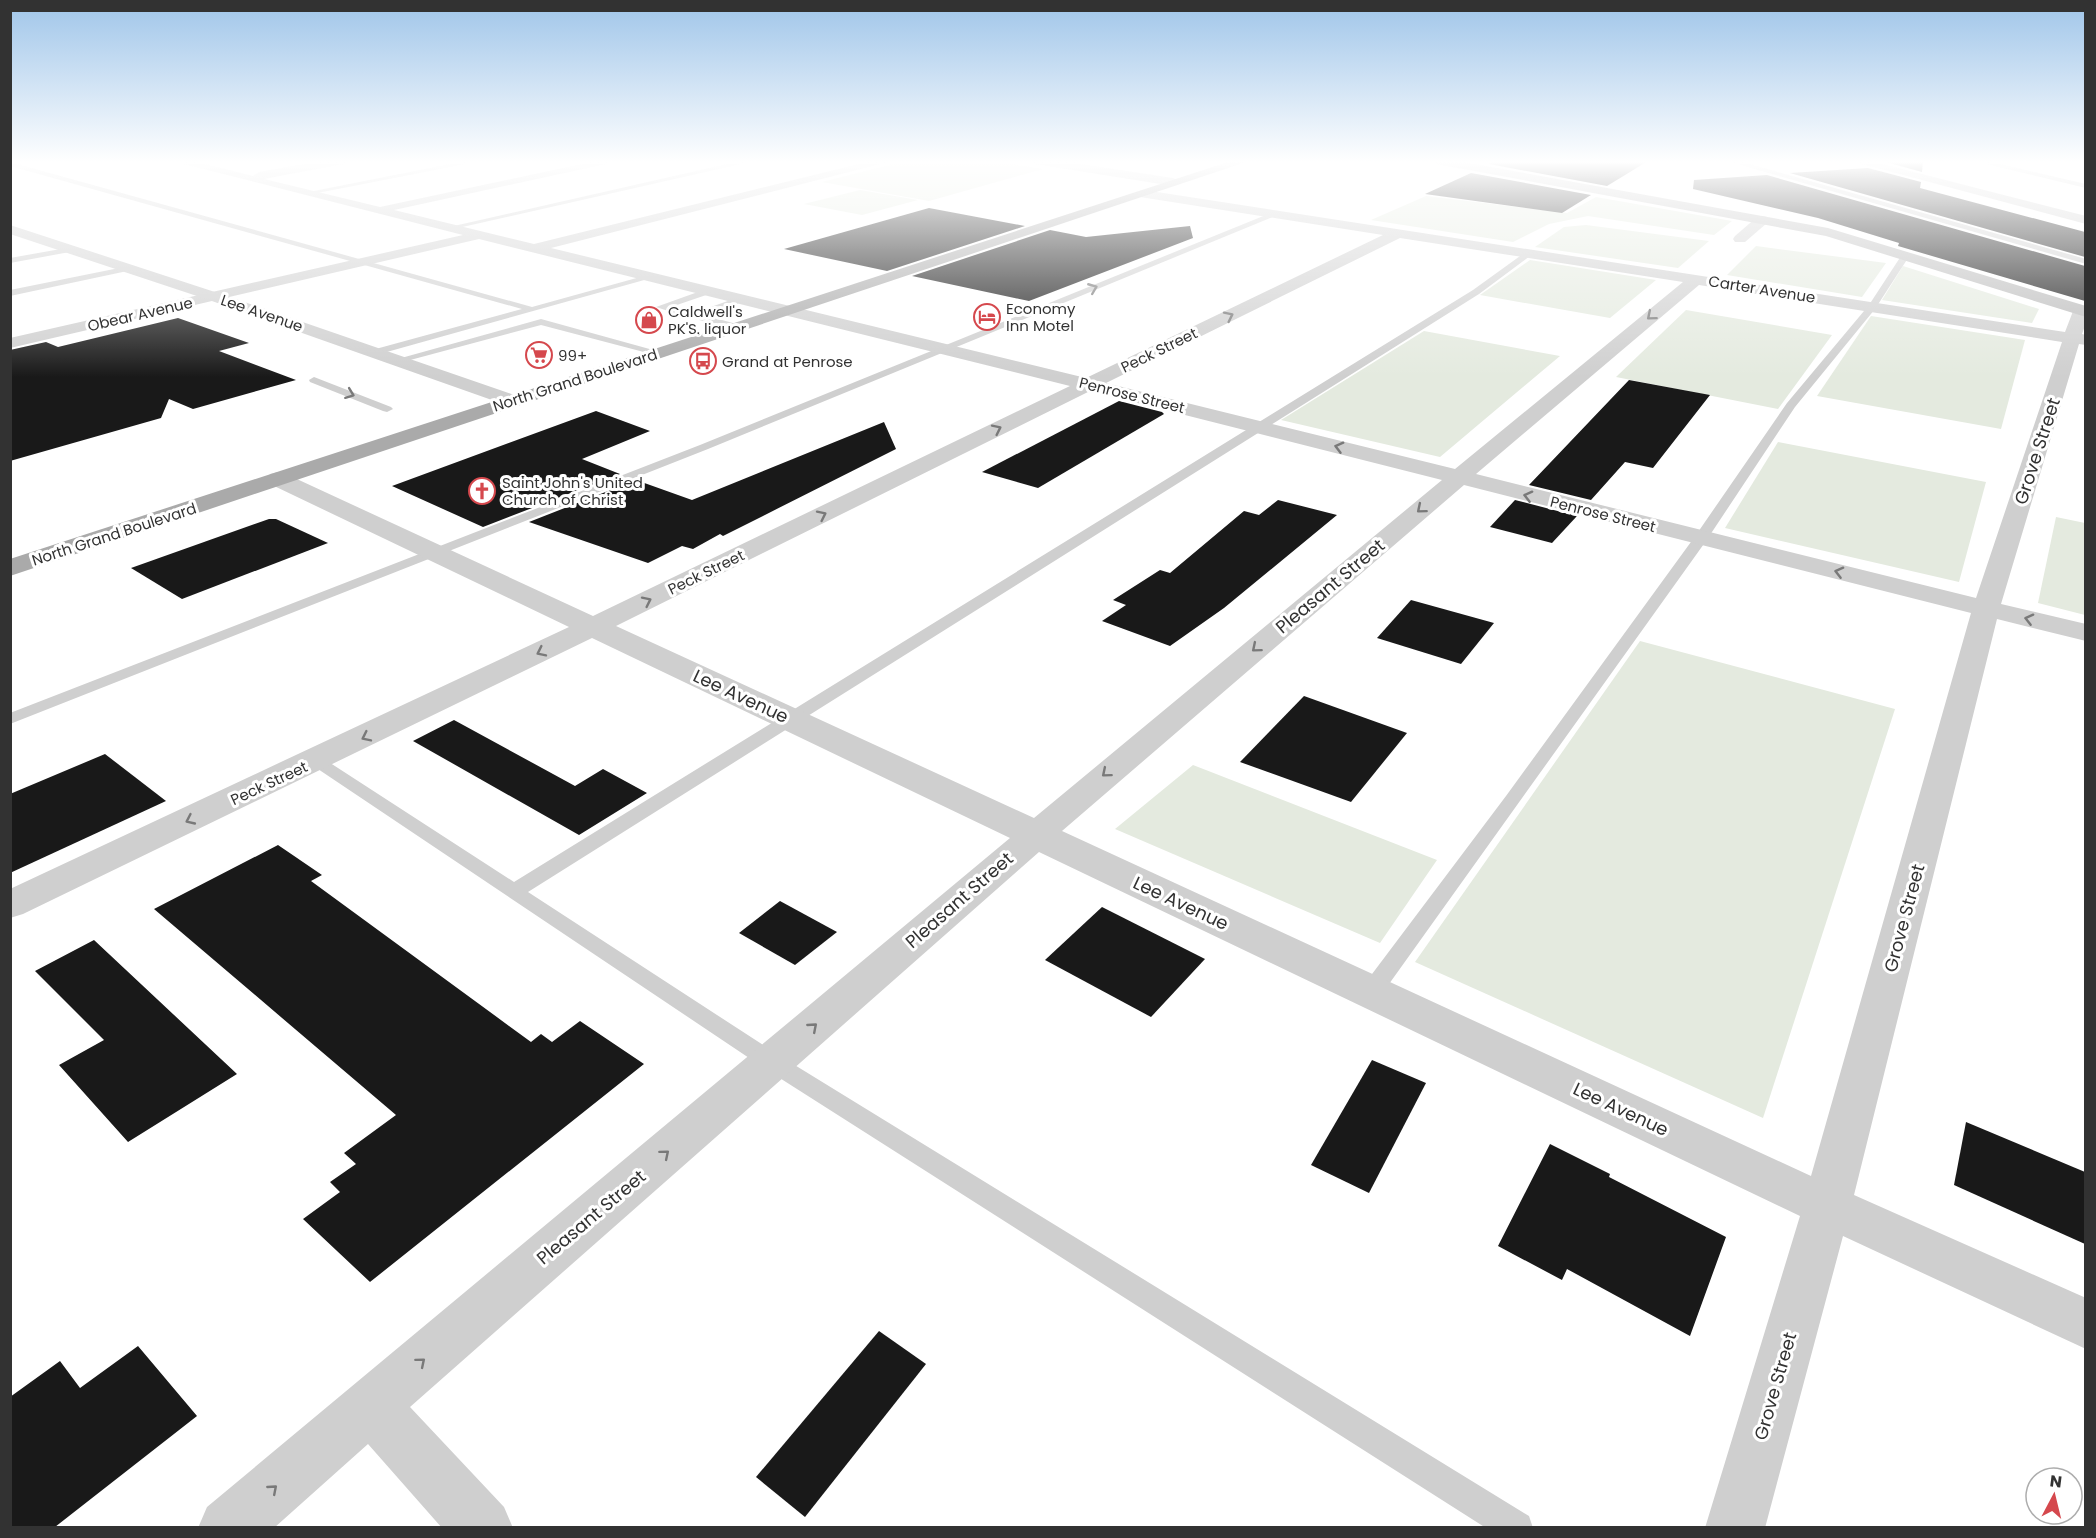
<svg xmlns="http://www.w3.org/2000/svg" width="2096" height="1538" font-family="Poppins,sans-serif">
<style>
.green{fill:#e4eadf}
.building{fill:#191919}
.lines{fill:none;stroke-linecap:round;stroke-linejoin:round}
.service{fill:#cfcfcf;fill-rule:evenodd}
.minor{fill:#cfcfcf;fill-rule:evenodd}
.tertiary{fill:#cfcfcf;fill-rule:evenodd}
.secondary{fill:#bcbcbc;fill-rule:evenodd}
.primary{fill:#aaa;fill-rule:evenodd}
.oneway{stroke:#797979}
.labels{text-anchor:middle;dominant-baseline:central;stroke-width:6;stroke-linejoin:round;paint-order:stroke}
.far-street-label{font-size:15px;fill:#323232;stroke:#fff}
.far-poi-label{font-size:15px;fill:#323232;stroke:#fff;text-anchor:start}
.street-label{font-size:18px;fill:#323232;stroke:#fff}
</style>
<rect width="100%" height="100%" fill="#fff"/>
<g class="green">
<polygon points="905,161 995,161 1043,169 929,201 822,182"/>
<polygon points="860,190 918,200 862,215 804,204"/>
<polygon points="1426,196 1567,213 1596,197 1732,221 1714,235 1588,216 1549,224 1513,242 1371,220"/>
<polygon points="1586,225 1709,241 1678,268 1535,247 1564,227"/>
<polygon points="1756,246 1886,263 1862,297 1727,275"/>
<polygon points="1530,260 1656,280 1610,318 1480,295"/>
<polygon points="1903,266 2039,309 2032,323 1882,300"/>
<polygon points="1686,310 1832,335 1778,409 1616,377"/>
<polygon points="1871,316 2025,340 2001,429 1817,396"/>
<polygon points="1424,331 1560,356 1440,457 1281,420"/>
<polygon points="1778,442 1986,482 1959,582 1725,528"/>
<polygon points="2056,517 2085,523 2085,615 2038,603"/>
<polygon points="1640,641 1895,709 1763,1118 1415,962"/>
<polygon points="1193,765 1437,860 1380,943 1115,829"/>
</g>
<g class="building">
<polygon points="1495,161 1648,161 1607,186 1489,164"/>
<polygon points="1882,161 1923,161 1922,172"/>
<polygon points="1868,168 1921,182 1920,188 2085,232 2085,257 1790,173"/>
<polygon points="1471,173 1591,195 1562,213 1425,194"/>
<polygon points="1767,175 2085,266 2085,301 1898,246 1899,243 1818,218 1693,189 1694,180"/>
<polygon points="929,208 1025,226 887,271 784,249"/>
<polygon points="1190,226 1193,238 1029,301 912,276 1050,230 1086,237"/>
<polygon points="178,318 249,343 219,351 296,380 193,409 169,399 161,418 10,461 10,350 46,342 58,347"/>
<polygon points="1629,380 1710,395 1653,468 1625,462 1591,500 1529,485"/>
<polygon points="1119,401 1162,412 1164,414 1038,488 982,472"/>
<polygon points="596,411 650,431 582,459 620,474 483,527 392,486"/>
<polygon points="884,422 896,449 723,536 720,534 693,549 682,546 648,563 529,522 636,480 692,500"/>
<polygon points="1278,500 1337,515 1224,608 1170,646 1102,621 1126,605 1113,600 1160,570 1170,573 1244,511 1259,515"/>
<polygon points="1515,500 1577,516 1552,543 1490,527"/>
<polygon points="269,519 276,519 328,543 182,599 131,568"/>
<polygon points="1411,600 1494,623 1461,664 1377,638"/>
<polygon points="1304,696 1407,733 1351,802 1240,762"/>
<polygon points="454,720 575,786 603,769 647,793 579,835 413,741"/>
<polygon points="105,754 166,801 10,873 10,794"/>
<polygon points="278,845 322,875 311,881 531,1042 541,1034 552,1042 580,1021 644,1064 370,1282 303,1219 340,1192 330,1182 356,1164 344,1153 396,1115 154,909"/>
<polygon points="780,901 837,932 795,965 739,933"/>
<polygon points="1102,907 1205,959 1151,1017 1045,960"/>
<polygon points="94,940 237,1074 128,1142 59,1065 104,1040 35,971"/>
<polygon points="1372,1060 1426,1083 1369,1193 1311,1165"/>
<polygon points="1966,1122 2085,1172 2085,1244 1954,1185"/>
<polygon points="1550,1144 1610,1174 1609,1177 1726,1237 1690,1336 1567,1269 1562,1280 1498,1246"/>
<polygon points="879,1331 926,1364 805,1517 756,1477"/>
<polygon points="138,1346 197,1416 55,1527 10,1527 10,1397 60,1361 80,1388"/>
</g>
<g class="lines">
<g class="service">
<polygon points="465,161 481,161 307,195 304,193"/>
<polygon points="740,161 754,161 449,230 445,228"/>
<polygon points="1070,161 1081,161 1063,168 1060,166"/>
<polygon points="1211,161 1238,164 1235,166"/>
<polygon points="1727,161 1739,161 2086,259 2086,264"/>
<polygon points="1974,161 1987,161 2086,184 2086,188"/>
<polygon points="10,162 532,307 651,274 655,277 376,355 372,354 372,350 522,309 10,166"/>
<polygon points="1273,212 1280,214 708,449 10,724 10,713 700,445"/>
<polygon points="72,247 75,247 75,251 10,263 10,258"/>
<polygon points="1527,251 1534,253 1479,294 528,892 780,1056 1529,1516 1533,1528 1486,1528 764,1068 306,761 309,757 321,757 514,882 1473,290"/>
<polygon points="1903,253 1910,255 1875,309 1795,407 1706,541 1379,998 1371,1000 1363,998 1360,992 1363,986 1506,796 1696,535 1787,403 1869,305"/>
<polygon points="129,266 133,268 132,270 10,296 10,290"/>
<polygon points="709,288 712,289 712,293 671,307 694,313 739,297 745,297 745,301 704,315 740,325 740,329 690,318 656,307"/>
<polygon points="541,319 664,353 659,356 541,325 399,363 394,360"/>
<polygon points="314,377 391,407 393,409 387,412 383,411 310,382 309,380"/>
</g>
<g class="minor">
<path d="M172 161H193L253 176 259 172 321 161H348L343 164 264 179 380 207 596 161H620L394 210 534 244 871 161H892L551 248 1086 378 1383 235 1140 197 1138 194 1140 191 1144 190 2065 332 2075 306H2086V323L2082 334 2086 335V345L2079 344 2001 604 2086 624V641L1997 619 1854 1195 2086 1298V1349L1843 1236 1765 1528H1705L1800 1216 1039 852 410 1407 504 1507 513 1528H442L368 1444 274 1528H198L207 1507 1010 838 592 638 23 914 10 918V889L569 627 270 484 267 479 270 474 278 472 286 474 593 616 1070 386 479 239 10 348V338L463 235ZM1400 238 1683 282 1455 469 1106 383ZM1699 285 2062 342 1976 598 1476 474ZM1090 391 1442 480 1034 818 616 626ZM1464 485 1971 613 1811 1176 1062 831Z"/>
<polygon points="1030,161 1061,161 1173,178 1179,182 1173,186 1035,164"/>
<polygon points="1851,161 1871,161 2086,216 2086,224"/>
<polygon points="1762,216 1767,217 1769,220 1767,223 1745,242 1735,242 1733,239 1735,236 1757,217"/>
</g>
<polygon class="tertiary" points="10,225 221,294 520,397 523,401 520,405 506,405 209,300 10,234"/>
<polygon class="secondary" points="1431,161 1458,161 1828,228 2086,306 2086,317 1826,236 1436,164"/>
<polygon class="primary" points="1231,161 1249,161 10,576 10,559"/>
</g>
<defs><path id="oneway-chevron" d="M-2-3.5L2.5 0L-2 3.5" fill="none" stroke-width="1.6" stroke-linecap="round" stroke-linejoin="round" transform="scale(1.5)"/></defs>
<g class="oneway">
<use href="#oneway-chevron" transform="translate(1093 288) rotate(-22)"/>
<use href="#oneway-chevron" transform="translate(1229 316) rotate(-26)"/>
<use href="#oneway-chevron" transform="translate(1651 316) rotate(140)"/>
<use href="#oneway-chevron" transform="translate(350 394) rotate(21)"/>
<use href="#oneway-chevron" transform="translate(997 429) rotate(-26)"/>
<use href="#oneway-chevron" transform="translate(1339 447) rotate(-165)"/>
<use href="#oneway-chevron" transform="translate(1528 496) rotate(-166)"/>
<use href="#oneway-chevron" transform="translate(1421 509) rotate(140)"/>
<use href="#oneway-chevron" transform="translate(822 515) rotate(-26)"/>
<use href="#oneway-chevron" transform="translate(1839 572) rotate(-166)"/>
<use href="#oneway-chevron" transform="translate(647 601) rotate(-26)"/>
<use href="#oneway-chevron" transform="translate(2029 619) rotate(-166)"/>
<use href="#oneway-chevron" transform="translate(1256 648) rotate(140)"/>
<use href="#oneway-chevron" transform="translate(541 652) rotate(154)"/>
<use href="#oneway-chevron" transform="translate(366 737) rotate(154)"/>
<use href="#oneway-chevron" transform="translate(1106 773) rotate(140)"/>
<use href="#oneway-chevron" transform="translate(190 820) rotate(155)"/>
<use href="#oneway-chevron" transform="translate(813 1027) rotate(-41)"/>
<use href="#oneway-chevron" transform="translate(665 1154) rotate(-40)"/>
<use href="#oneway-chevron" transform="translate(421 1362) rotate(-40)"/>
<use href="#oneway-chevron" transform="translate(273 1489) rotate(-41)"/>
</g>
<linearGradient id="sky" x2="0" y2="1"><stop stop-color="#9fc5e9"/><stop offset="0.43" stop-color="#fff"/><stop offset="1" stop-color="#fff" stop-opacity="0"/></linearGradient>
<rect width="2096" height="377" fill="url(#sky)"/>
<defs>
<symbol id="hotel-ring" viewBox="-11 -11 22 22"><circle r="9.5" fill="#fff" stroke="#d5484d" stroke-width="1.5"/><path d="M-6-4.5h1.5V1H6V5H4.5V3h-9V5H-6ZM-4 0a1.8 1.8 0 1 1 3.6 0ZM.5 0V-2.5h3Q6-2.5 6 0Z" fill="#d5484d"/></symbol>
<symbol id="shop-ring" viewBox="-11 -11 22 22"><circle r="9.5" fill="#fff" stroke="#d5484d" stroke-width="1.5"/><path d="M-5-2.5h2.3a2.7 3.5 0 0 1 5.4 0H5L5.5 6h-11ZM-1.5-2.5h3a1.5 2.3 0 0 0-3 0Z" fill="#d5484d"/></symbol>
<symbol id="supermarket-ring" viewBox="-11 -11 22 22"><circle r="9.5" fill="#fff" stroke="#d5484d" stroke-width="1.5"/><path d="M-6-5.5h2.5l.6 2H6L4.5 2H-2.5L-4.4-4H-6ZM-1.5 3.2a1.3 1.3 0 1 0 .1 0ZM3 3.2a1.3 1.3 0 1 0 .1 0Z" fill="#d5484d"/></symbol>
<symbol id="bus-ring" viewBox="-11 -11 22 22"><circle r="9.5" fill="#fff" stroke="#d5484d" stroke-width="1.5"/><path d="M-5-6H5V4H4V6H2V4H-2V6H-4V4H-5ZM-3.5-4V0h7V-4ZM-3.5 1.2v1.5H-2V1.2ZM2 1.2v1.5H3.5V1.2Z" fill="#d5484d"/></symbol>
<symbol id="church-ring" viewBox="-11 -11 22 22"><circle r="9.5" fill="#fff" stroke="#d5484d" stroke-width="1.5"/><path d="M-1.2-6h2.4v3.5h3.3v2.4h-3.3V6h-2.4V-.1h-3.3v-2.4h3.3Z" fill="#d5484d"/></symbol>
</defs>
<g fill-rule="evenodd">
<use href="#hotel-ring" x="972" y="302" width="30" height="30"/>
<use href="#shop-ring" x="634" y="305" width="30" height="30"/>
<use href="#supermarket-ring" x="524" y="340" width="30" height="30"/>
<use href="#bus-ring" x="688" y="346" width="30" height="30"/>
<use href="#church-ring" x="467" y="476" width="30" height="30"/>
</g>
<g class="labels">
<g class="far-street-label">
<text transform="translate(1762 289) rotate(9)">Carter Avenue</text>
<text transform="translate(262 313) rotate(19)">Lee Avenue</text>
<text transform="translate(140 314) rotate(-13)">Obear Avenue</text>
<text transform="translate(1159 350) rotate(-26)">Peck Street</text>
<text transform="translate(575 380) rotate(-18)">North Grand Boulevard</text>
<text transform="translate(1132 395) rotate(14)">Penrose Street</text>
<text transform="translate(1603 514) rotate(14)">Penrose Street</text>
<text transform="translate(114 534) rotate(-18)">North Grand Boulevard</text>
<text transform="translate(706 572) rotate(-26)">Peck Street</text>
<text transform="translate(269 783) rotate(-25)">Peck Street</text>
</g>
<g class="far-poi-label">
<text x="1006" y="308">Economy<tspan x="1006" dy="17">Inn Motel</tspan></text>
<text x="668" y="311">Caldwell's<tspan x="668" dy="17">PK'S. liquor</tspan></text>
<text x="558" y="355">99+</text>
<text x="722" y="361">Grand at Penrose</text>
<text x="502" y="482">Saint John's United<tspan x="502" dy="17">Church of Christ</tspan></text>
</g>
<g class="street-label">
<text transform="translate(2037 451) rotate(-72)">Grove Street</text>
<text transform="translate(1330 586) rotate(-40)">Pleasant Street</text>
<text transform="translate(741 696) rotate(25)">Lee Avenue</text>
<text transform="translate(959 900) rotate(-41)">Pleasant Street</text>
<text transform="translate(1181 903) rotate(25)">Lee Avenue</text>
<text transform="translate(1904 918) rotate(-75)">Grove Street</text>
<text transform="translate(1621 1109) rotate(25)">Lee Avenue</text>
<text transform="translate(591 1217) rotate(-40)">Pleasant Street</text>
<text transform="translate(1775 1386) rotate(-74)">Grove Street</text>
</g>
</g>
<rect width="2096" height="1538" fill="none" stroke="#323232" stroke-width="24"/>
<g transform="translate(2054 1496) rotate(7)"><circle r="28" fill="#ffffff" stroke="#adadad" stroke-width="1.5"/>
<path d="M0-4.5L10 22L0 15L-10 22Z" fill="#d5484d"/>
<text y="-9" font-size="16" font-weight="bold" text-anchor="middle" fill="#323232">N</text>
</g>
</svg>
